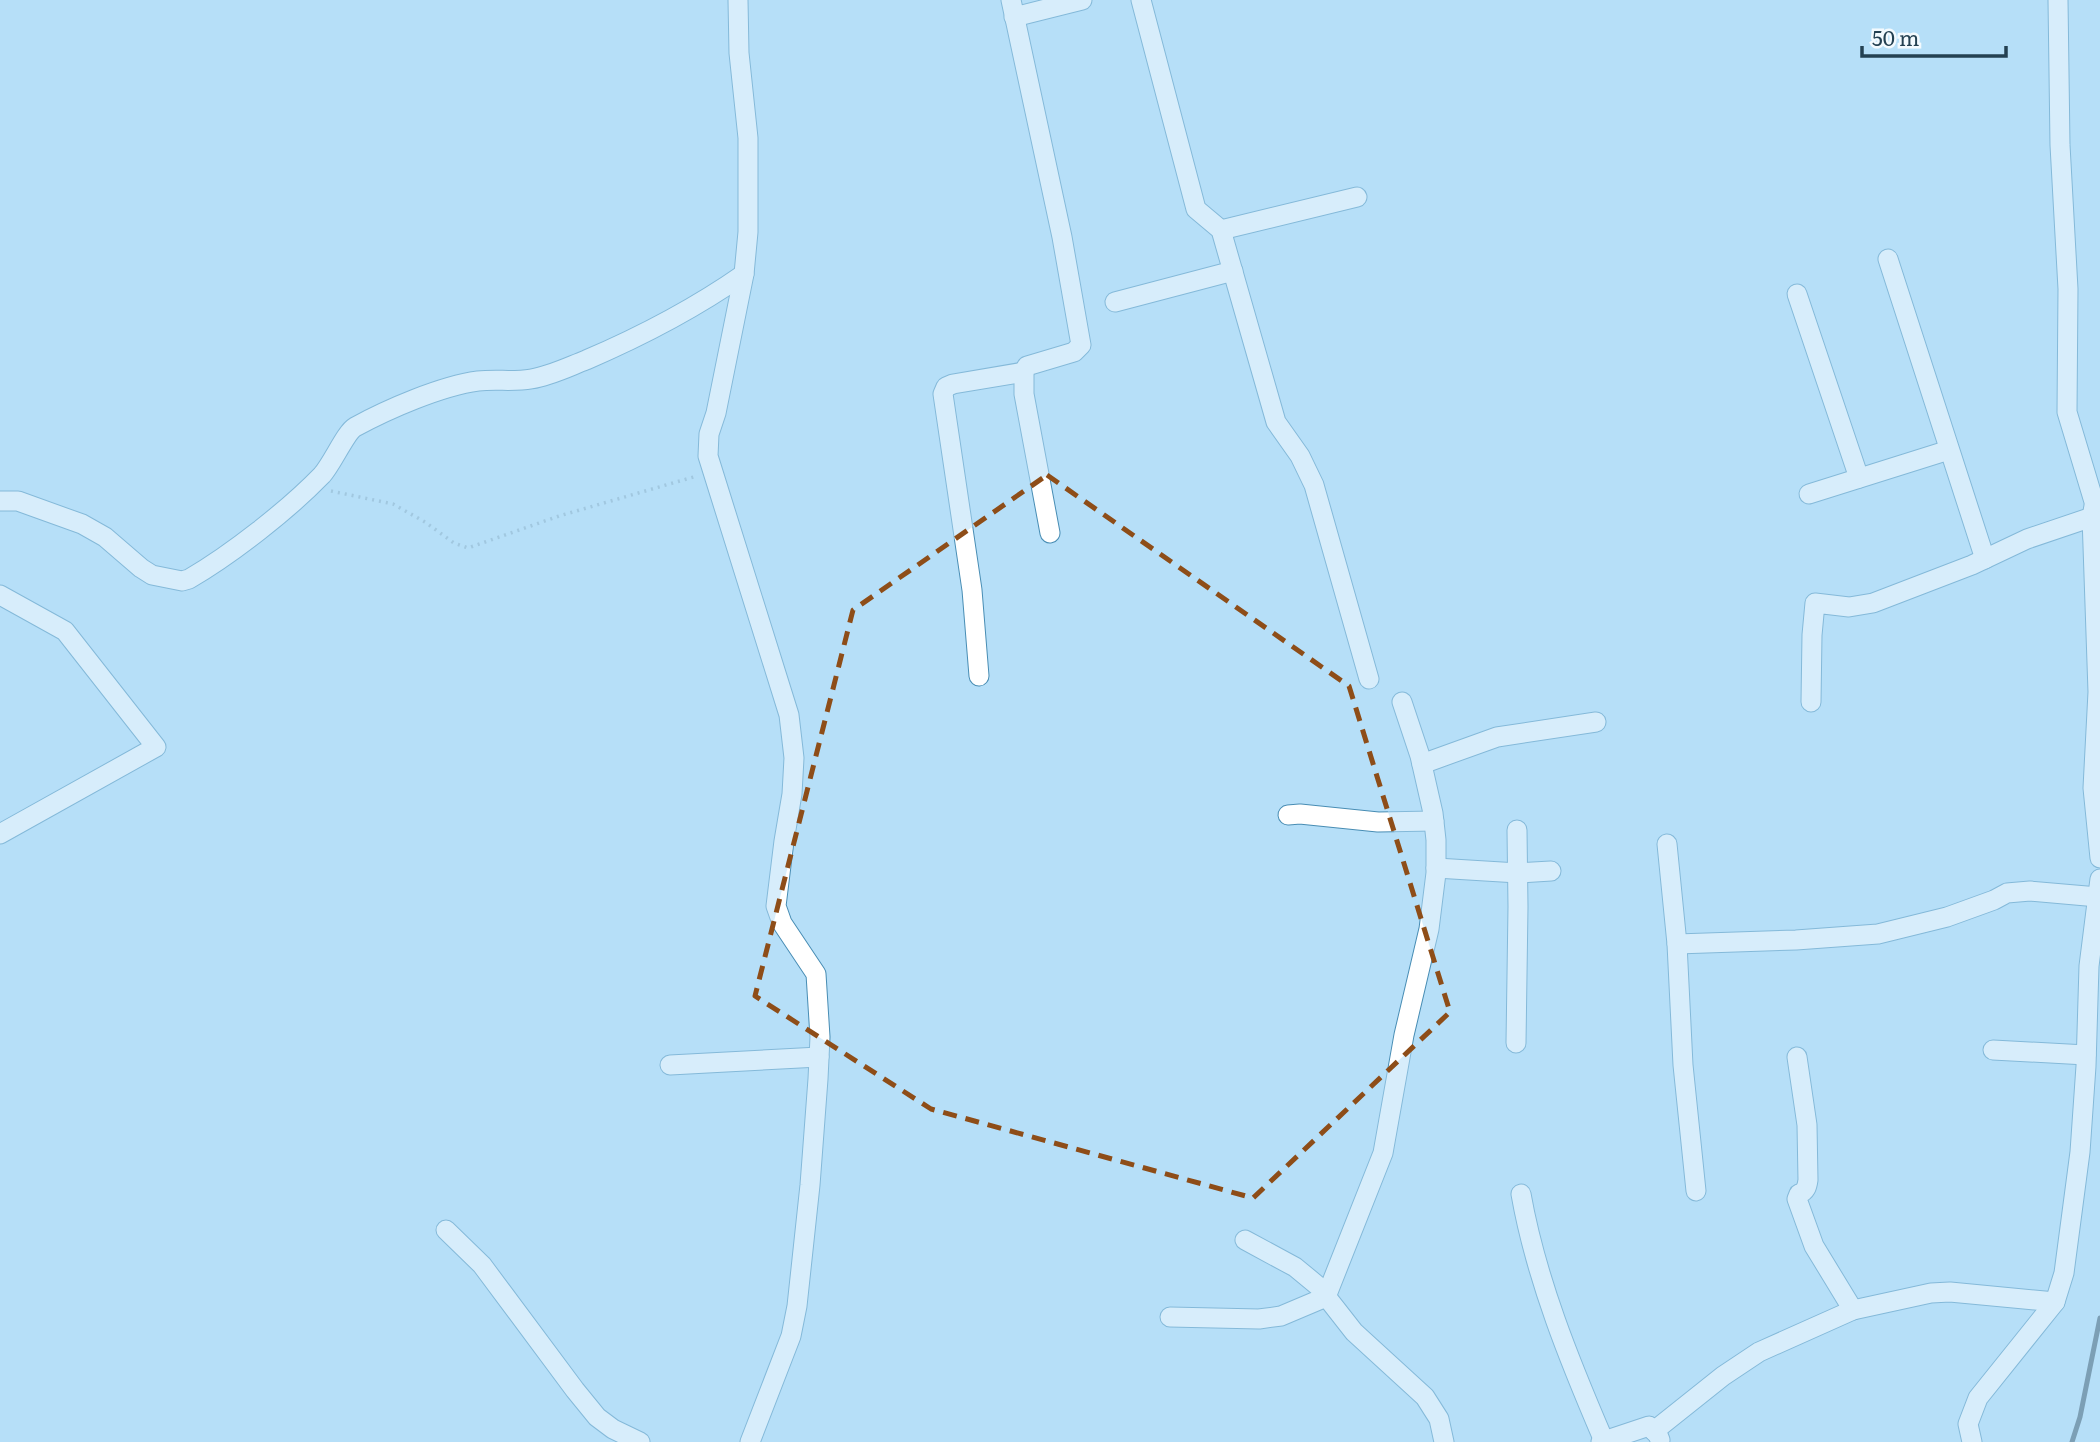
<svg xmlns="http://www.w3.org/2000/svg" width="2100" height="1442" font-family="Literata,serif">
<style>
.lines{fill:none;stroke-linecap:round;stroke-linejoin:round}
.minor-casing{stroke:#488db4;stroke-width:21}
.path{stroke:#88adc3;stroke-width:3.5;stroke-dasharray:2 5;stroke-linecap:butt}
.minor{stroke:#fff;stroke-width:19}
.rail{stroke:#355365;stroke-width:5}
.marked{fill:none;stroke:#8e4d18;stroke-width:5;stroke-dasharray:14 9;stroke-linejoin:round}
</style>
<rect width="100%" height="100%" fill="#b6dff8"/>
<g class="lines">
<defs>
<g id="minor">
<polyline points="738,0 739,53 748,138 748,232 744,274 716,413 709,434 708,456 789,715 794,758 792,794 784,841 776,906 782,923 816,974 820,1037 818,1079 810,1185 797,1306 791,1336 750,1442"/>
<polyline points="1011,0 1062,237 1081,345 1074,352 1027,366 1024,372 1024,394 1050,533"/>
<polyline points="1141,0 1196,209 1221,230 1276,422 1300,456 1314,485 1369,679"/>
<polyline points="2058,0 2060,145 2068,289 2067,412 2095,505 2100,505"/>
<polyline points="1014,17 1082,0"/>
<polyline points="1221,230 1357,197"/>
<polyline points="1888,259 1985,559"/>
<polyline points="1797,294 1859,478"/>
<polyline points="1115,302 1233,271"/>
<polyline points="1809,494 1949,450"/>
<path d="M0 501H18L82 524 105 537 141 568 152 575 182 581 189 579C232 554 288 510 322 475 332 464 346 432 355 427 388 409 441 386 478 381 496 379 514 382 531 379 550 376 568 367 586 360 642 336 694 309 744 274"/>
<polyline points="2094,506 2092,517 2098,692 2093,788 2100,858"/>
<polyline points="0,595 65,631 156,747 0,834"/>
<polyline points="979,676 972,590 943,394 946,387 953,384 1024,372"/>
<polyline points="1811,702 1812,635 1815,603 1849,607 1873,603 1972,565 2027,539 2092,517"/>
<polyline points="1422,764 1497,737 1596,722"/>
<polyline points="1288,815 1300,814 1378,822 1434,821"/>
<polyline points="1667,844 1677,944 1683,1065 1696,1191"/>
<polyline points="1436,868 1518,873 1551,871"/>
<polyline points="1677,944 1796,940 1878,934 1947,917 1994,900 2007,893 2030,891 2098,897"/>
<polyline points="1516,1043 1518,907 1517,830"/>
<polyline points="1993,1050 2086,1055"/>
<path d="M1797 1057 1807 1125 1808 1180C1807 1187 1806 1191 1799 1194L1797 1199 1814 1246 1853 1310"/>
<polyline points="670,1065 819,1057"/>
<path d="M1521 1194C1536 1279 1570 1362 1604 1441"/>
<polyline points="446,1230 482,1265 575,1390 597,1417 613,1429 640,1442"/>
<polyline points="1245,1240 1295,1267 1318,1286 1354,1332 1425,1397 1439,1419 1444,1442"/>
<polyline points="1170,1317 1259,1319 1281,1316 1326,1297 1383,1153 1404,1035 1429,929 1436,873 1436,840 1433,813 1420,756 1402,702"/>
<polyline points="1654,1431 1723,1376 1759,1352 1853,1310 1931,1293 1950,1292 2055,1302"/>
<polyline points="1601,1442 1649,1426 1658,1435 1660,1440"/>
<polyline points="1972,1442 1968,1424 1978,1398 2055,1302 2064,1273 2080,1152 2086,1066 2089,966 2100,879"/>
</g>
</defs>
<use href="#minor" class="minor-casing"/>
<polyline class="path" points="331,491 393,504 425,522 454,543 468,548 559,516 697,476"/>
<use href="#minor" class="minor"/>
<polyline class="rail" points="2072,1442 2080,1417 2100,1318"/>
</g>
<path d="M0 0H2100V1442H0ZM1047 475 1349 686 1450 1012 1253 1198 931 1109 755 996 853 610Z" fill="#b6dff8" fill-opacity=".55" fill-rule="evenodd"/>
<path class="marked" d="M1047 475 1349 686 1450 1012 1253 1198 931 1109 755 996 853 610Z"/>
<path d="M1862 46v10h144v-10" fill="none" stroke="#244152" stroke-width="3.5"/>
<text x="1872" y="46" font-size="21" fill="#244152" stroke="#f3fafe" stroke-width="5" paint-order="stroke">50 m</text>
</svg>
